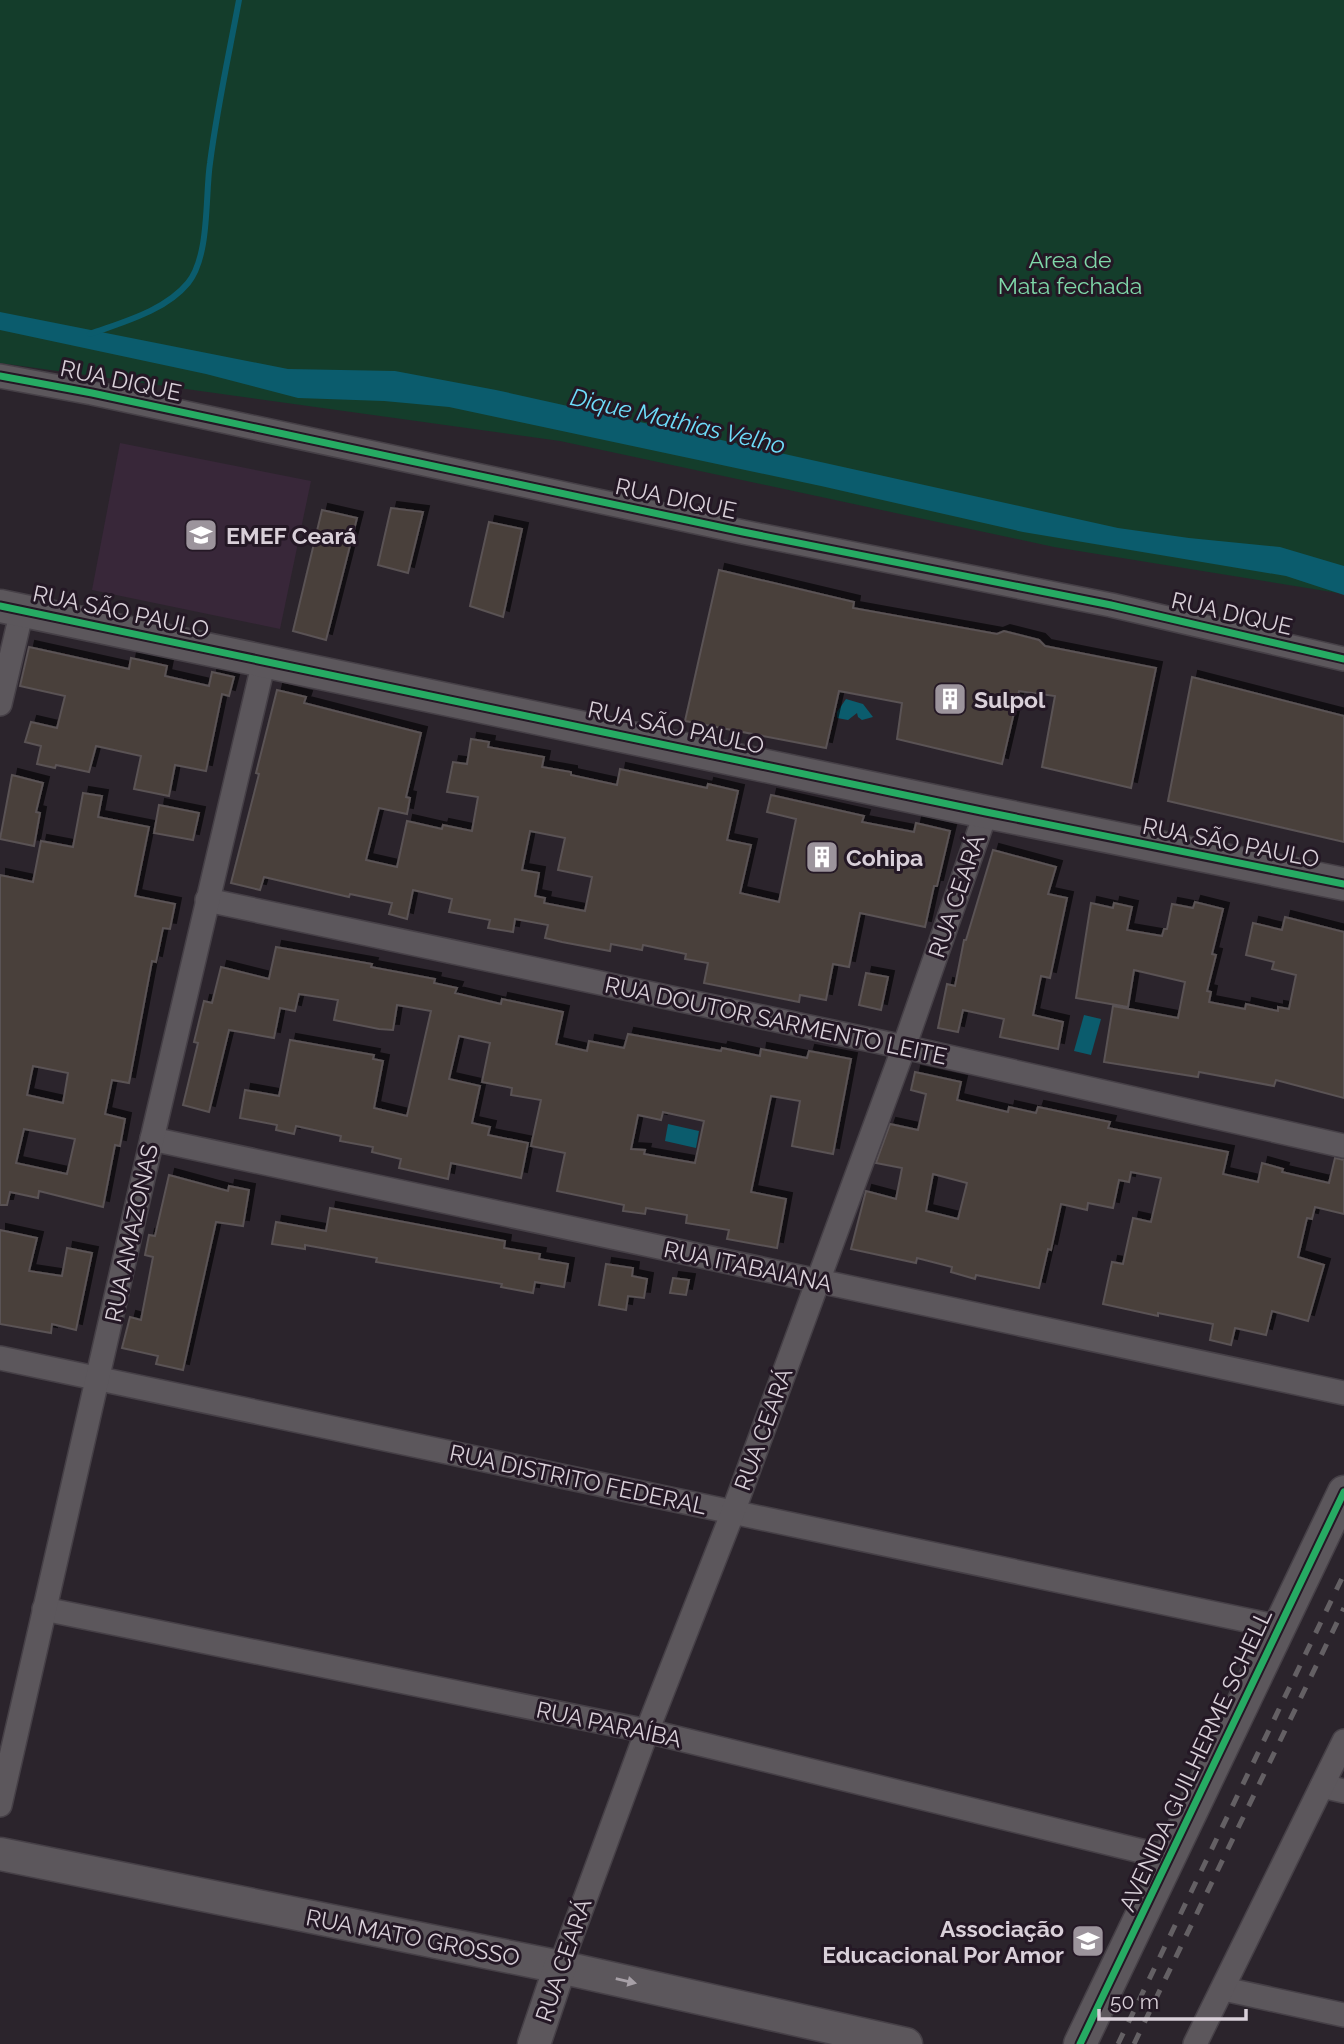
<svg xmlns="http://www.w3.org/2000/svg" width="1344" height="2044" font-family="Raleway,sans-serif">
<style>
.built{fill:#382739}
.green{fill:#143d2b}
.water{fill:#0b5c6d}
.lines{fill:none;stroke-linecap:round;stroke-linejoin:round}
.stream{stroke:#0b5c6d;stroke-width:6}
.building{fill:#4a3f3b;stroke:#5a5354;stroke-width:2;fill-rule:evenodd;filter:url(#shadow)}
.street-casing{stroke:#464047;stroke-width:26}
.secondary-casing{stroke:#464047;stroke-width:35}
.street{stroke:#5c575c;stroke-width:23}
.secondary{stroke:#5c575c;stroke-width:32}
.rail{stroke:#646064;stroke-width:5;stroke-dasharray:12 12;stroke-linecap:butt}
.cycleway-casing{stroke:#241825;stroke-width:11}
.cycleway{stroke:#26ab63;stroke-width:7}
.oneway{fill:#a7a0a7}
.labels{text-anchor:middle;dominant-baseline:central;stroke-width:6;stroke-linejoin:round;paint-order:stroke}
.park-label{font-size:23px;fill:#7fd8a9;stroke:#241825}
.street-label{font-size:23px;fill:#d9d0d9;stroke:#241825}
.poi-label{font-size:23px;font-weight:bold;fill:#d9d0d9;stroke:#241825;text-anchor:start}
.water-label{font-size:24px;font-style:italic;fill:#6eddfa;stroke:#241825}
</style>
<defs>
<filter id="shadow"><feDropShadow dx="6" dy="-6" stdDeviation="0" flood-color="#0009"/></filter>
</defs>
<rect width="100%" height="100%" fill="#2b242c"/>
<polygon class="built" points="120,443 311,481 280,629 92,590"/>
<polygon class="green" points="0,0 1344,0 1344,594 1054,547 560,441 0,363"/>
<g class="water">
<polygon points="0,312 288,369 395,371 496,390 1118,528 1189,538 1280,547 1344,566 1344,595 1286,576 1023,532 821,486 449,407 384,401 298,398 206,374 0,330"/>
<polygon points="846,699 863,704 873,717 862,720 858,717 857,713 848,720 837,718 837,712"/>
<polygon points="1084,1015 1101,1019 1091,1055 1074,1051"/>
<polygon points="668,1124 699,1131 696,1148 665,1141"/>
</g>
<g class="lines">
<path class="stream" d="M90 334C123 322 165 311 188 283 210 256 205 196 210 163 217 108 229 54 239 0"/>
</g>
<g class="building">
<polygon points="391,508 423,512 408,573 378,565"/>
<polygon points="322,510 357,518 326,640 293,631"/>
<polygon points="489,522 522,529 503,617 470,606"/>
<polygon points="719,570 854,602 853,608 997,634 1004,631 1039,640 1045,646 1156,668 1131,788 1042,767 1055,696 1019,691 1002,764 897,739 902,703 839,691 826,748 685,721"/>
<polygon points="29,647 129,669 131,658 167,666 165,676 209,686 212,672 234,677 229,696 222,694 206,771 175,765 169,796 134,789 141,756 96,746 89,772 56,765 55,768 37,764 41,746 25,742 31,722 57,728 65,696 20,686"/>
<polygon points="1192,677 1344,716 1344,842 1168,801"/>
<path d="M277 690 306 697 304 703 421 733 406 797 410 798 407 814 379 808 366 860 397 867 407 821 442 829 443 825 472 831 478 797 447 792 453 762 467 764 471 739 489 742 488 747 544 757 542 767 571 772V775L617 785 620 769 707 788 708 784 738 791 727 840 751 845 740 893 779 902 796 819 767 812 771 795 864 816 862 822 914 832 916 823 950 831 937 886H934L925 927 860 913 849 967 833 964 826 1000 800 995 799 1002 704 983 708 963 685 959 686 954 643 945 642 950 611 944 610 951 562 942 545 938 548 925 515 919 513 932 488 928 490 920 449 912 452 899 413 890 407 919 389 914 392 903 350 894 349 897 264 877 260 890 231 883 259 774 256 773ZM530 831 565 838 558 870 592 877 585 911 544 903 545 898 535 896 539 873 522 870Z"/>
<polygon points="12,775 43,783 36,812 40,813 34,846 0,839"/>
<path d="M83 793 102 796 98 817 149 827 135 896 175 904 170 929 163 928 156 962 152 961 129 1083 112 1080 105 1114 125 1119 120 1146 115 1145 103 1207 39 1191 38 1198 10 1192 7 1205H0V875L33 882 41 841 73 847ZM33 1066 68 1073 63 1103 27 1095ZM24 1129 75 1139 67 1174 16 1163Z"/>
<polygon points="159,805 199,813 193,840 154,833"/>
<polygon points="993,850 1056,867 1048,894 1067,898 1050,978 1041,976 1033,1015 1063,1022 1058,1049 1000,1037 1004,1019 963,1010 958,1032 938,1028 947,984 955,986 964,940 966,940"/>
<polygon points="1195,902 1223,909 1212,954 1216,955 1207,991 1211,992 1209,1002 1245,1009 1246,1004 1278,1011 1278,1007 1289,1009 1296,975 1272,969 1274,962 1246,955 1253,923 1282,930 1285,917 1344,932 1344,1098 1276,1080 1274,1086 1199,1072 1198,1077 1104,1062 1113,1006 1178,1018 1185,982 1134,970 1128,1007 1076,998 1091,903 1113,908 1114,903 1132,907 1127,930 1162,936 1164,929 1167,929 1172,904 1193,908"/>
<path d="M276 947 372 964 371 967 435 979 434 983 457 988 455 993 501 1004 502 999 563 1012 556 1044 587 1051 589 1041 624 1048 628 1034 721 1051 722 1048 760 1056 761 1049 807 1058 809 1051 851 1059 833 1154 792 1146 800 1101 771 1096 751 1192 786 1199 777 1248 727 1239 729 1230 686 1223 687 1215 646 1208 645 1214 623 1211 624 1205 557 1191 565 1153 531 1146 541 1100 511 1095 512 1088 482 1082 490 1043 459 1036 449 1079 480 1086 472 1123 490 1127 488 1135 528 1143 521 1178 451 1163 448 1179 399 1168 401 1159 372 1152 373 1147 340 1141 341 1136 296 1126 294 1134 276 1130 277 1125 240 1118 245 1090 279 1096 290 1040 374 1055 373 1059 383 1061 374 1108 407 1116 431 1011 397 1005 393 1030 379 1029 334 1020 338 1000 299 994 295 1011 280 1008 274 1038 229 1030 209 1112 183 1105 198 1043 194 1042 204 1001 212 1003 221 967 269 979ZM663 1112 704 1121 695 1163 644 1154 645 1150 631 1149 638 1115 661 1120Z"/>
<polygon points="866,973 888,977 881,1010 859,1005"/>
<path d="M915 1072 961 1082 957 1100 1008 1112 1009 1107 1036 1113 1038 1107 1110 1122 1108 1128 1228 1152 1223 1174 1258 1182 1262 1163 1283 1169 1282 1172 1329 1183 1335 1158 1344 1160V1214L1315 1207 1312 1219 1307 1218 1298 1257 1324 1265 1308 1321 1272 1311 1266 1335 1235 1328 1231 1345 1210 1340 1213 1324 1158 1313V1316L1103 1304 1112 1262 1123 1264 1133 1218 1151 1222 1161 1178 1131 1172 1129 1182 1119 1180 1113 1208 1088 1203 1087 1210 1061 1204 1051 1250 1048 1249 1039 1288 976 1275 975 1279 951 1272 952 1267 917 1258 916 1263 851 1249 866 1191 896 1199 902 1168 876 1163 890 1124 918 1130 926 1094 911 1090ZM933 1174 967 1183 958 1219 926 1211Z"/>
<polygon points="169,1175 228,1191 229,1186 249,1190 243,1226 216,1222 183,1370 156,1364 158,1356 122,1348 130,1317 141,1320 153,1257 145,1255 149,1235 155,1236"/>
<polygon points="330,1208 505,1241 504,1248 540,1254 539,1259 568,1264 564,1287 535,1282 533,1293 501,1287 502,1284 376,1262 377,1258 305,1245 305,1249 272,1244 276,1222 326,1231"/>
<polygon points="0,1230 37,1238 29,1271 62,1276 67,1248 92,1253 76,1330 52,1324 51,1333 0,1324"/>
<polygon points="606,1264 633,1268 632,1276 647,1279 644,1298 628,1296 626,1310 599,1305"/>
<polygon points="673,1278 689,1280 686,1295 670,1293"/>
</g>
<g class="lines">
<defs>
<g id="street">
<polyline points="0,376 92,393 743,532 1111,605 1344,659"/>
<polyline points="0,704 22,610"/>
<polyline points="207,900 904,1047 1344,1146"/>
<polyline points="152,1139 1344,1393"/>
<polyline points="0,1358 1279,1627"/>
<polyline points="44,1609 647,1731 1170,1858"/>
<polyline points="1322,1786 1344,1791"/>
<polyline points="0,1805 152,1139 264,661"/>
<polyline points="560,1967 647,1731 733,1512 904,1047 986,812"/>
<polyline points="1224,1989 1344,2015"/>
<polyline points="1195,2044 1344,1741"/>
</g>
<g id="secondary">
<polyline points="0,606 986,812 1344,884"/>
<polyline points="0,1854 560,1967 906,2044"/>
<polyline points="534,2044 560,1967"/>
<polyline points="1080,2044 1344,1492"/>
</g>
</defs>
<use href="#street" class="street-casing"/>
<use href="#secondary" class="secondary-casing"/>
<use href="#street" class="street"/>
<use href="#secondary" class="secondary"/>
<g class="rail">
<polyline points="1118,2044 1344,1574"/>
<polyline points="1134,2044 1344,1608"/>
</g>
<defs>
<g id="cycleway">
<polyline points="0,376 92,393 743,532 1111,605 1344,659"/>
<polyline points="0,606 986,812 1344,884"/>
<polyline points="1080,2044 1344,1492"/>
</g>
</defs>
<use href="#cycleway" class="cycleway-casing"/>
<use href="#cycleway" class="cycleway"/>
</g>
<defs><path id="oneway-solid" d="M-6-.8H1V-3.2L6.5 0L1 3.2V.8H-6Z" transform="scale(1.75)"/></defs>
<use class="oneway" href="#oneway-solid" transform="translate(626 1981) rotate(13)"/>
<defs>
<symbol id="school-square" viewBox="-11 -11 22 22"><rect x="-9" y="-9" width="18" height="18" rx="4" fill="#9c949c" stroke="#241825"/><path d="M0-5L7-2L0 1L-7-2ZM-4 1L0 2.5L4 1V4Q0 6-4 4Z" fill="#fff"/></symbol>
<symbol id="building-square" viewBox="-11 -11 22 22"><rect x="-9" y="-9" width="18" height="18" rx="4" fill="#9c949c" stroke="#241825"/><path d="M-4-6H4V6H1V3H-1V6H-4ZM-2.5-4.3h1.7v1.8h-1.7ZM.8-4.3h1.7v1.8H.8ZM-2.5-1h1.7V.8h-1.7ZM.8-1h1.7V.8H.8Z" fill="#fff"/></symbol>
</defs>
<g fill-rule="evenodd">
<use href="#school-square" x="182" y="516" width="38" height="38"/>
<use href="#building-square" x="931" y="680" width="38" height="38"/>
<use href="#building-square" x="803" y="838" width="38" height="38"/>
<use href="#school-square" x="1069" y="1922" width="38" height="38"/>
</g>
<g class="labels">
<g class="park-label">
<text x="1070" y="259">Area de<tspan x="1070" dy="26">Mata fechada</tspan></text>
</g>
<g class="street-label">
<text transform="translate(121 380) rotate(12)">RUA DIQUE</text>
<text transform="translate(676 498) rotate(12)">RUA DIQUE</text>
<text transform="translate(121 611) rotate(12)">RUA SÃO PAULO</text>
<text transform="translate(1232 613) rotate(13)">RUA DIQUE</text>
<text transform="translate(676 727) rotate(12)">RUA SÃO PAULO</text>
<text transform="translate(1231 842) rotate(11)">RUA SÃO PAULO</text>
<text transform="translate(956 896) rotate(-71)">RUA CEARÁ</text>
<text transform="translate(776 1020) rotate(12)">RUA DOUTOR SARMENTO LEITE</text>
<text transform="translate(131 1233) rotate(-78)">RUA AMAZONAS</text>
<text transform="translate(748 1266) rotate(12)">RUA ITABAIANA</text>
<text transform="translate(763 1429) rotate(-70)">RUA CEARÁ</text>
<text transform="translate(578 1479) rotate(12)">RUA DISTRITO FEDERAL</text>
<text transform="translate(609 1724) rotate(12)">RUA PARAÍBA</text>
<text transform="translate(1195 1760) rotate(-65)">AVENIDA GUILHERME SCHELL</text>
<text transform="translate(413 1937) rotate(11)">RUA MATO GROSSO</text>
<text transform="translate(563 1960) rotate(-71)">RUA CEARÁ</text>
</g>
<g class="poi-label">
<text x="226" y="535">EMEF Ceará</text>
<text x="974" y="699">Sulpol</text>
<text x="846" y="857">Cohipa</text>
<text x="1064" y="1928" text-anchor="end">Associação<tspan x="1064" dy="26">Educacional Por Amor</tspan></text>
</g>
<g class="water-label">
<text transform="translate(678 421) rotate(13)">Dique Mathias Velho</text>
</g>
</g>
<path d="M1099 2009v10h147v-10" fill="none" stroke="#d9d0d9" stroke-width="3.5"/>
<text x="1110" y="2009" font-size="21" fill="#d9d0d9" stroke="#241825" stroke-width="5" paint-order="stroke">50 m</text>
</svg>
